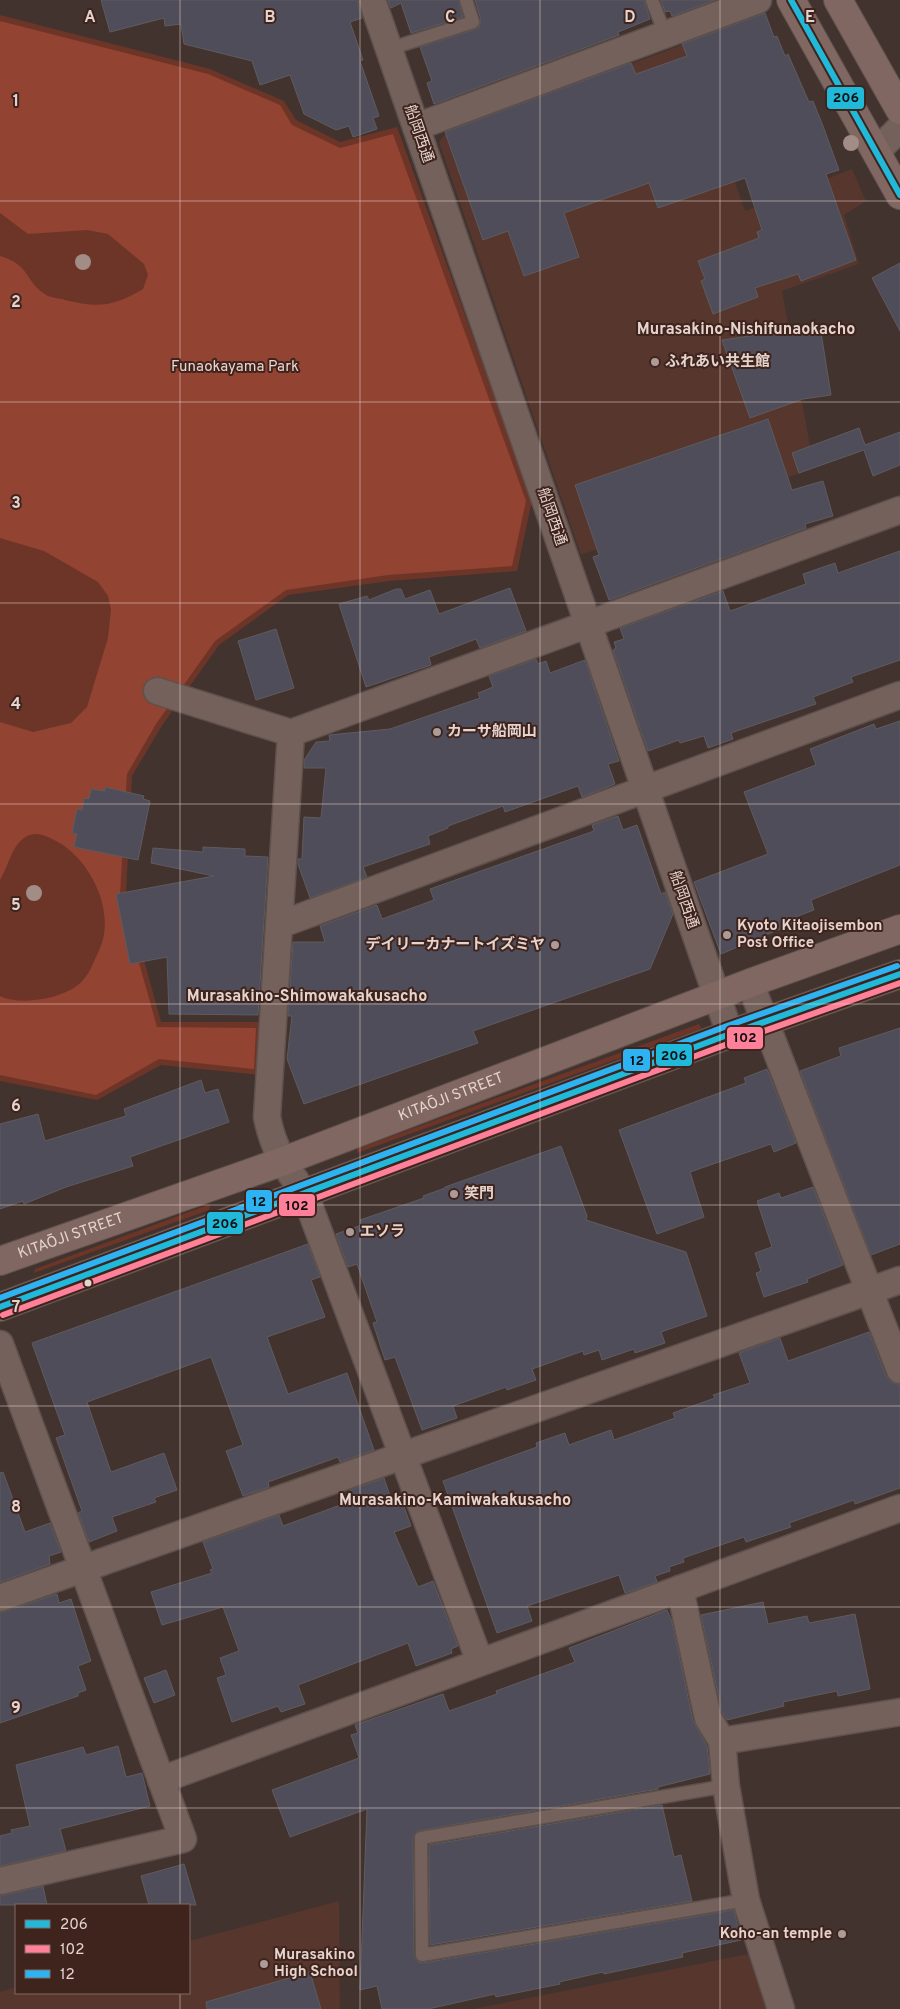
<svg xmlns="http://www.w3.org/2000/svg" width="900" height="2009" font-family="Overpass,'Noto Sans JP',sans-serif">
<style>
.built{fill:#56362d}
.green{fill:#6d3528}
.forest{fill:#924331}
.building{fill:#4f4d59;stroke:#5f5b5e}
.lines{fill:none;stroke-linecap:round;stroke-linejoin:round}
.service-casing{stroke:#5e514d;stroke-width:15}
.minor-casing{stroke:#5e514d;stroke-width:29}
.primary-casing{stroke:#5e514d;stroke-width:30}
.service{stroke:#75615c;stroke-width:12}
.minor{stroke:#75615c;stroke-width:26}
.primary{stroke:#816761;stroke-width:28}
.bus-1-casing{stroke:#3f241d;stroke-width:10}
.bus-2-casing{stroke:#3f241d;stroke-width:10}
.bus-3-casing{stroke:#3f241d;stroke-width:10}
.bus-1{stroke:#20b9da;stroke-width:6}
.bus-2{stroke:#ff8098;stroke-width:6}
.bus-3{stroke:#2db3f1;stroke-width:6}
.tree{fill:#a18c86}
.grid{fill:none;stroke:#e5d3ce;stroke-width:1;stroke-opacity:0.55}
.poi-dot{fill:#ac9b96;stroke:#3f241d;stroke-width:2}
.bus-dot{fill:#e5d3ce;stroke:#3f241d;stroke-width:2}
.labels{text-anchor:middle;dominant-baseline:central;stroke-width:4;stroke-linejoin:round;paint-order:stroke}
.street-label{font-size:15px;fill:#e5d3ce;stroke:#3f241d}
.poi-label{font-size:15px;font-weight:bold;fill:#e5d3ce;stroke:#3f241d;text-anchor:start}
.park-label{font-size:15px;fill:#eed4cd;stroke:#3f241d}
.neighbourhood-label{font-size:16px;font-weight:bold;fill:#e5d3ce;stroke:#3f241d}
.grid-label{font-size:16px;text-anchor:middle;font-weight:bold;fill:#e5d3ce;stroke:#3f241d;stroke-width:4;stroke-linejoin:round;paint-order:stroke}
.line-badge{stroke:#3f241d;stroke-width:2}
.pale-badge-label{font-size:14px;text-anchor:middle;font-weight:bold;fill:#111}
</style>
<rect width="100%" height="100%" fill="#42332f"/>
<g class="built">
<polygon points="687,43 745,211 852,169 866,201 844,215 859,264 782,291 814,468 581,555 439,142 446,133"/>
<polygon points="339,1901 340,2009 0,2009 0,1992 16,1987 16,1993 189,1993 189,1941"/>
<polygon points="748,1954 766,2009 473,2009 534,1997"/>
</g>
<g class="green">
<polygon points="0,15 210,69 284,101 296,120 340,142 397,127 532,500 517,571 389,581 288,595 219,645 161,727 132,776 126,894 161,1022 261,1022 260,1075 161,1065 97,1100 0,1081"/>
<polygon points="699,1024 701,1027 700,1029 357,1153 357,1149"/>
<polygon points="208,1205 210,1206 209,1210 34,1273 35,1269"/>
</g>
<path class="forest" d="M0 21 208 74 280 105 292 125 340 148 393 134 526 501 512 566 388 575 286 590 215 641 156 724 127 774 120 895 157 1027 256 1028 254 1069 159 1059 96 1095 0 1075V996C14 1003 37 1001 52 997 76 990 86 982 95 959 99 951 103 942 104 934 110 898 84 853 52 839 44 835 37 832 27 836 11 845 9 866 0 880V722L33 732 71 723 87 707 108 638 111 609 108 596 98 582 44 551 0 538V256C31 265 24 281 46 295 51 298 59 298 65 300 98 308 112 307 143 289L148 275 144 264 108 234 87 230 28 234 0 213Z"/>
<g class="building">
<polygon points="101,0 357,0 362,18 350,22 363,60 360,61 379,116 373,118 377,129 353,137 349,126 336,130 304,114 290,75 260,85 252,61 184,44 181,24 165,26 164,18 110,32"/>
<polygon points="388,0 458,0 463,17 411,33 401,3 391,8"/>
<polygon points="475,0 644,0 650,19 618,32 619,35 434,104 427,83 432,81 420,47 479,28 481,20"/>
<polygon points="661,0 715,0 672,16 670,11 665,12"/>
<polygon points="765,13 774,37 777,36 785,56 788,54 809,102 813,101 823,126 839,170 826,174 856,260 801,281 798,274 755,288 758,297 713,314 701,281 705,279 698,261 759,238 757,232 762,230 745,178 658,208 649,183 564,213 579,257 524,276 508,231 483,240 445,132 631,63 636,74 687,56 682,44"/>
<polygon points="900,263 900,331 872,278"/>
<polygon points="820,326 831,395 803,399 750,418 722,340"/>
<polygon points="768,419 792,490 823,481 833,516 805,524 806,528 609,600 593,557 599,555 575,485"/>
<polygon points="859,428 865,445 900,432 900,465 873,476 864,450 799,473 792,453"/>
<polygon points="900,551 900,660 851,677 853,682 813,697 816,704 731,733 733,739 708,748 704,736 680,743 679,740 648,751 613,650 616,648 614,642 624,639 620,628 723,591 730,611 806,584 803,574 835,563 838,573"/>
<polygon points="510,588 526,631 480,648 476,639 429,657 431,665 366,687 339,604 367,596 369,600 396,589 401,589 405,599 430,590 439,614"/>
<polygon points="276,629 294,688 256,700 238,641"/>
<polygon points="536,659 538,664 546,661 550,673 585,660 619,761 608,764 615,784 582,797 578,786 505,812 503,806 448,826 448,828 428,836 430,844 363,867 367,877 310,898 298,864 298,859 302,859 304,817 321,818 326,768 304,768 304,760 316,742 330,741 329,735 390,729 480,698 478,693 493,687 489,676"/>
<polygon points="900,721 900,865 811,900 814,910 790,919 792,924 721,954 694,882 768,854 744,792 816,765 810,749 874,724 876,729"/>
<polygon points="105,787 144,796 143,799 150,801 138,860 74,847 77,834 72,833 77,809 82,810 84,798 89,799 91,789 105,791"/>
<polygon points="618,816 623,830 637,825 661,894 665,892 673,914 650,969 473,1031 478,1043 304,1104 287,1059 292,1016 288,1016 293,942 325,942 320,926 377,905 382,919 434,900 430,889 594,831 592,825"/>
<polygon points="203,847 245,849 245,856 268,857 258,1015 169,1014 167,957 130,964 116,894 214,876 151,863 153,848 203,852"/>
<polygon points="900,1028 900,1244 871,1255 800,1071 841,1056 839,1048"/>
<polygon points="767,1069 796,1143 774,1152 771,1144 690,1172 704,1217 657,1234 619,1130 746,1083 744,1078"/>
<polygon points="201,1080 205,1093 218,1089 229,1122 130,1157 133,1166 66,1187 24,1204 23,1201 0,1209 0,1124 38,1114 45,1141 126,1116 124,1109"/>
<polygon points="561,1146 587,1216 586,1220 686,1252 707,1316 661,1332 665,1343 635,1353 634,1349 602,1360 599,1350 584,1355 583,1351 532,1369 536,1380 507,1390 506,1387 453,1406 457,1418 422,1430 395,1357 385,1360 373,1323 377,1322 357,1264 348,1267 336,1234 362,1225 360,1220 424,1198 423,1196 445,1188 445,1187"/>
<polygon points="813,1187 843,1265 807,1279 808,1282 764,1297 756,1273 761,1271 755,1253 772,1247 757,1201 779,1193 781,1198"/>
<polygon points="308,1244 320,1277 311,1280 325,1317 267,1337 288,1394 347,1373 374,1450 340,1462 338,1457 268,1482 269,1487 243,1496 226,1451 243,1445 211,1357 87,1402 111,1472 164,1453 177,1490 154,1498 156,1502 112,1517 117,1531 89,1542 78,1513 82,1511 56,1438 65,1435 32,1343"/>
<polygon points="869,1332 886,1376 891,1382 900,1385 900,1488 855,1504 854,1500 789,1523 791,1527 746,1542 744,1537 683,1558 684,1562 669,1567 670,1571 655,1576 657,1582 625,1593 619,1575 527,1606 532,1621 497,1633 443,1481 537,1447 536,1443 565,1433 569,1445 611,1430 614,1440 675,1418 673,1413 715,1398 713,1395 750,1383 739,1353 780,1338 788,1361"/>
<polygon points="3,1472 25,1532 50,1523 61,1552 49,1556 50,1564 0,1582 0,1473"/>
<polygon points="384,1478 394,1508 403,1504 411,1526 394,1532 418,1587 433,1581 458,1646 451,1649 452,1653 416,1666 408,1643 298,1685 305,1704 281,1712 278,1706 232,1722 217,1678 226,1675 220,1658 239,1651 223,1607 162,1625 151,1592 212,1573 210,1570 213,1569 203,1542 279,1515 283,1526 354,1500 350,1490"/>
<polygon points="57,1594 59,1603 71,1599 91,1661 78,1666 86,1690 78,1693 78,1696 0,1723 0,1613"/>
<polygon points="763,1602 768,1624 807,1616 809,1623 855,1614 870,1689 838,1696 837,1691 783,1702 784,1706 727,1720 722,1712 701,1615"/>
<polygon points="667,1610 672,1622 693,1721 707,1746 710,1774 658,1787 658,1789 417,1831 413,1838 414,1956 418,1962 423,1963 734,1910 741,1940 682,1953 683,1957 604,1974 603,1972 559,1982 560,1984 496,1997 495,1994 428,2009 382,2009 377,1986 360,1990 367,1809 290,1837 272,1790 359,1758 351,1735 358,1733 355,1725 443,1694 449,1711 497,1694 496,1691 575,1662 569,1648"/>
<polygon points="166,1670 175,1695 154,1703 144,1678"/>
<polygon points="118,1746 126,1777 142,1773 150,1806 60,1829 66,1851 0,1866 0,1836 12,1833 11,1830 30,1826 16,1765 83,1747 86,1755"/>
<polygon points="662,1805 674,1857 681,1855 692,1901 430,1945 429,1845"/>
<polygon points="184,1864 196,1905 149,1905 141,1876"/>
<polygon points="43,1886 47,1905 0,1905 0,1896"/>
<polygon points="310,1972 321,2009 207,2009 206,2002"/>
</g>
<g class="lines">
<defs>
<g id="service">
<polyline points="652,0 665,34"/>
<polyline points="389,49 473,22 466,0"/>
<polyline points="726,1786 421,1838 422,1955 746,1900"/>
</g>
<g id="minor">
<polyline points="372,0 730,1034"/>
<polyline points="416,127 758,0"/>
<polyline points="876,152 900,128"/>
<polyline points="157,691 291,733 900,510"/>
<path d="M291 733 267 1117C273 1148 285 1167 304 1192L480 1662"/>
<polyline points="279,925 900,695"/>
<polyline points="750,983 900,1370"/>
<polyline points="0,1344 183,1839 0,1881"/>
<polyline points="680,1589 708,1718 722,1741 726,1786 746,1900 781,2009"/>
<polyline points="0,1598 900,1280"/>
<polyline points="722,1741 900,1712"/>
<polyline points="161,1780 900,1508"/>
</g>
<g id="primary">
<polyline points="791,0 900,195"/>
<polyline points="838,0 900,110"/>
<path id="s1" d="M0 1261 281 1162 750 983 900 929"/>
<polyline points="0,1307 730,1034 900,974"/>
</g>
</defs>
<use href="#service" class="service-casing"/>
<use href="#minor" class="minor-casing"/>
<use href="#primary" class="primary-casing"/>
<use href="#service" class="service"/>
<use href="#minor" class="minor"/>
<use href="#primary" class="primary"/>
<defs>
<g id="bus-1">
<polyline points="791,0 900,195"/>
<polyline points="0,1307 730,1034 900,974"/>
</g>
<polyline id="bus-2" points="3,1315 733,1042 900,983"/>
<polyline id="bus-3" points="0,1298 727,1026 897,966"/>
</defs>
<use href="#bus-1" class="bus-1-casing"/>
<use href="#bus-2" class="bus-2-casing"/>
<use href="#bus-3" class="bus-3-casing"/>
<use href="#bus-1" class="bus-1"/>
<use href="#bus-2" class="bus-2"/>
<use href="#bus-3" class="bus-3"/>
</g>
<g class="tree">
<circle cx="851" cy="143" r="8"/>
<circle cx="83" cy="262" r="8"/>
<circle cx="34" cy="893" r="8"/>
</g>
<path class="grid" d="M180 0V1905M360 0V2009M540 0V2009M720 0V2009M0 201H900M0 402H900M0 603H900M0 804H900M0 1004H900M0 1205H900M0 1406H900M0 1607H900M0 1808H900M180 1993V2009"/>
<g class="poi-dot">
<circle cx="655" cy="362" r="5"/>
<circle cx="437" cy="732" r="5"/>
<circle cx="727" cy="935" r="5"/>
<circle cx="555" cy="945" r="5"/>
<circle cx="454" cy="1194" r="5"/>
<circle cx="350" cy="1232" r="5"/>
<circle cx="842" cy="1934" r="5"/>
<circle cx="264" cy="1964" r="5"/>
</g>
<circle class="bus-dot" cx="88" cy="1283" r="4.5"/>
<g class="labels">
<g class="street-label">
<text transform="translate(418 134) rotate(71)">船岡西通</text>
<text transform="translate(551 517) rotate(71)">船岡西通</text>
<text transform="translate(683 900) rotate(71)">船岡西通</text>
<text stroke="none"><textPath href="#s1" startOffset="480">KITAŌJI STREET</textPath></text>
<text stroke="none"><textPath href="#s1" startOffset="75">KITAŌJI STREET</textPath></text>
</g>
<g class="poi-label">
<text x="665" y="362">ふれあい共生館</text>
<text x="447" y="732">カーサ船岡山</text>
<text x="737" y="926">Kyoto Kitaojisembon<tspan x="737" dy="17">Post Office</tspan></text>
<text x="545" y="945" text-anchor="end">デイリーカナートイズミヤ</text>
<text x="464" y="1194">笑門</text>
<text x="360" y="1232">エソラ</text>
<text x="832" y="1934" text-anchor="end">Koho-an temple</text>
<text x="274" y="1955">Murasakino<tspan x="274" dy="17">High School</tspan></text>
</g>
<g class="park-label">
<text x="235" y="367">Funaokayama Park</text>
</g>
<g class="neighbourhood-label">
<text x="746" y="330">Murasakino-Nishifunaokacho</text>
<text x="307" y="997">Murasakino-Shimowakakusacho</text>
<text x="455" y="1501">Murasakino-Kamiwakakusacho</text>
</g>
</g>
<g class="grid-label">
<text x="90" y="22">A</text>
<text x="270" y="22">B</text>
<text x="450" y="22">C</text>
<text x="630" y="22">D</text>
<text x="810" y="22">E</text>
<text x="16" y="106">1</text>
<text x="16" y="307">2</text>
<text x="16" y="508">3</text>
<text x="16" y="709">4</text>
<text x="16" y="910">5</text>
<text x="16" y="1111">6</text>
<text x="16" y="1312">7</text>
<text x="16" y="1512">8</text>
<text x="16" y="1713">9</text>
</g>
<g class="line-badge">
<rect x="826" y="86" width="39" height="24" rx="5" fill="#20b9da"/>
<rect x="726" y="1026" width="38" height="24" rx="5" fill="#ff8098"/>
<rect x="655" y="1043" width="38" height="24" rx="5" fill="#20b9da"/>
<rect x="622" y="1048" width="29" height="24" rx="5" fill="#2db3f1"/>
<rect x="245" y="1189" width="28" height="24" rx="5" fill="#2db3f1"/>
<rect x="278" y="1193" width="38" height="24" rx="5" fill="#ff8098"/>
<rect x="206" y="1211" width="38" height="24" rx="5" fill="#20b9da"/>
</g>
<g class="pale-badge-label">
<text x="846" y="102">206</text>
<text x="745" y="1042">102</text>
<text x="674" y="1060">206</text>
<text x="637" y="1065">12</text>
<text x="259" y="1206">12</text>
<text x="297" y="1210">102</text>
<text x="225" y="1228">206</text>
</g>
<rect x="15" y="1904" width="175" height="90" fill="#3f241d" stroke="#816a64"/>
<rect x="25" y="1920" width="25" height="8" fill="#20b9da" stroke="#816a64"/>
<text x="60" y="1929" font-size="15" fill="#e5d3ce">206</text>
<rect x="25" y="1945" width="25" height="8" fill="#ff8098" stroke="#816a64"/>
<text x="60" y="1954" font-size="15" fill="#e5d3ce">102</text>
<rect x="25" y="1970" width="25" height="8" fill="#2db3f1" stroke="#816a64"/>
<text x="60" y="1979" font-size="15" fill="#e5d3ce">12</text>
</svg>
